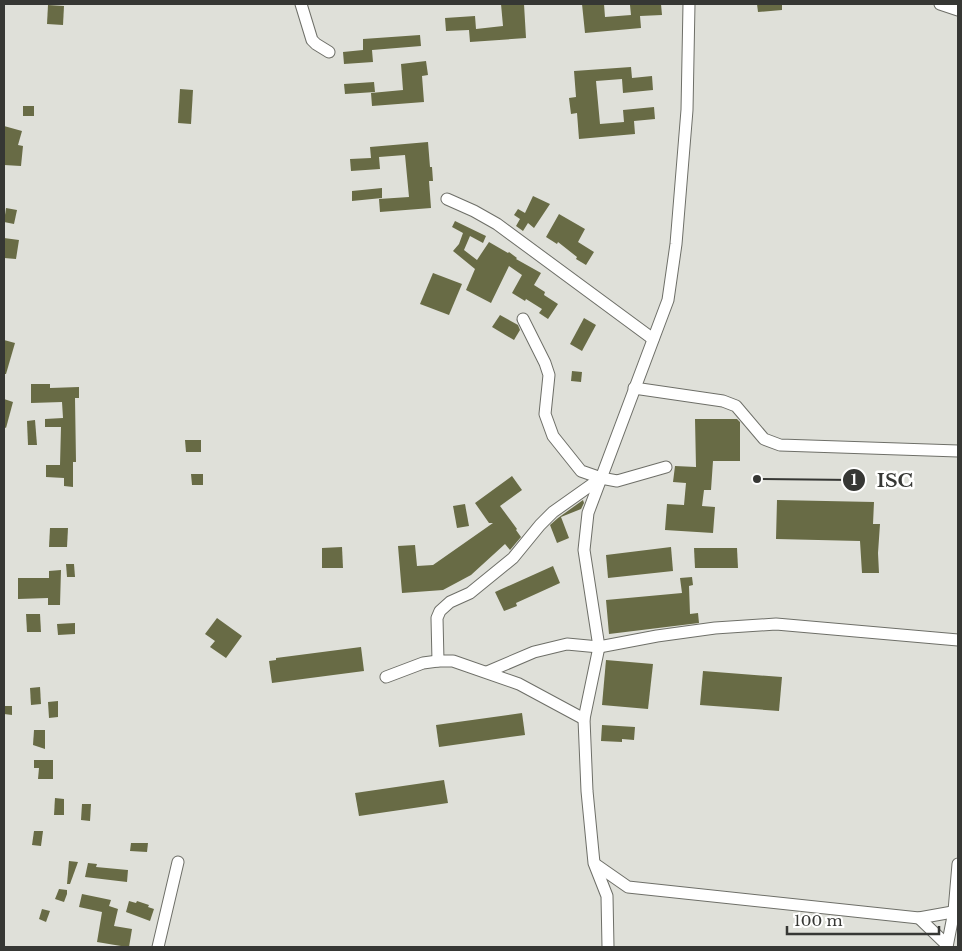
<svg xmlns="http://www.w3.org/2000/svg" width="962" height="951" font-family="'Libre Baskerville',serif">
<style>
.building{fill:#686b45}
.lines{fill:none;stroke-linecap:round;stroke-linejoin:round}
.street-casing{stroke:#6e6f68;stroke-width:13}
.street{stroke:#fff;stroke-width:11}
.leader{fill:none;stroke:#363734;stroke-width:2}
.callout-dot{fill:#363734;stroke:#fffffe;stroke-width:2}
.mark-label{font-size:15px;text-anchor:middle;font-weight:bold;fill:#fff}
.callout-label{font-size:19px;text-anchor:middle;font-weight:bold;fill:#363734;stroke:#fffffe;stroke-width:5;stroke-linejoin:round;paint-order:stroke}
</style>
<rect width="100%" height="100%" fill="#dfe0d9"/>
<g class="building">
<polygon points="501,4 524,4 526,38 470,42 469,30 446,31 445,18 475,16 476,29 503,26"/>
<polygon points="582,4 604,4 605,17 631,15 630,5 661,4 662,15 640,16 641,28 585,33"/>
<polygon points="757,4 782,4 782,10 758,12"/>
<polygon points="48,5 64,6 63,25 47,24"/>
<polygon points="420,35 421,46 372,50 373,62 344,64 343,52 363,50 363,39"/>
<polygon points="426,61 428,75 422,76 424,102 372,106 371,93 403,90 401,64"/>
<polygon points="631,67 632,78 652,76 653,90 623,93 622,79 596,81 600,124 624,122 623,110 654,107 655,119 634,121 635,134 579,139 577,113 571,114 569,98 576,97 574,71"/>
<polygon points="374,82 375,92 345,94 344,84"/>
<polygon points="180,89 193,90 191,124 178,123"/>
<rect x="23" y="106" width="11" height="10"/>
<polygon points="4,126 22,131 18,145 23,146 21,166 4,165"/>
<polygon points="428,142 430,167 432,167 433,181 429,181 431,208 380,212 379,199 409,197 405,155 379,157 380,169 351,171 350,159 371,158 370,147"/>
<polygon points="382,188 382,198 352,201 352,191"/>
<polygon points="533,196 550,204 534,228 528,223 523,231 516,226 520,219 514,215 518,209 525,213"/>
<polygon points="6,208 17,210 14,224 4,222"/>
<polygon points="559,214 585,229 578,242 594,252 586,265 576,259 577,257 558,242 557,244 546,237"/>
<polygon points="455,221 486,236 483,243 470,236 464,250 477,260 489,242 508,253 509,252 517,258 516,259 541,273 534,285 545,292 544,295 558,304 548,319 539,313 542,309 526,299 525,301 512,293 522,275 509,266 491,303 466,290 475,269 453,251 459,244 463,233 452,227"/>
<polygon points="4,238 19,240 16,259 4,258"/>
<polygon points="433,273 462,284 449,315 420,304"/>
<polygon points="500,315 518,325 520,330 514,340 492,327"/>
<polygon points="584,318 596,325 582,351 570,344"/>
<polygon points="4,340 15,343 6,374 4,374"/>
<polygon points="572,371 582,372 581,382 571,381"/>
<polygon points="31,384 50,384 50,388 79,387 79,398 75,398 76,462 73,462 73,487 64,486 64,478 46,477 46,465 60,465 61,427 45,427 45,419 63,418 62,402 31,403"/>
<polygon points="4,399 13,402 6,428 4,427"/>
<polygon points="695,419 737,419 740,422 740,461 713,461 711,490 704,490 702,506 715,507 713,533 665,530 667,504 684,505 686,483 673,482 675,466 696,467"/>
<polygon points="35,420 37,445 28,445 27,421"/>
<polygon points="185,440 201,440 201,452 186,452"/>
<polygon points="191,474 203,474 203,485 192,485"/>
<polygon points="512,476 522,490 500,506 517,529 516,530 521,537 510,550 505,544 471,575 443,590 402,593 398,546 415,545 417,566 433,565 493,523 489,523 475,503"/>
<polygon points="583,500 584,503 581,509 561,517 569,538 557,543 550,525 558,518"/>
<polygon points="777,500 874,502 873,524 880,524 878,553 879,573 862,573 860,541 776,539"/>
<polygon points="465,504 469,526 457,528 453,506"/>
<polygon points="50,528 68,528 67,547 49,547"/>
<polygon points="342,547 343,568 322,568 322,548"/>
<polygon points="671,547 673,571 608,578 606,555"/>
<polygon points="694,548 737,548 738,568 695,568"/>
<polygon points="66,564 74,564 75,577 67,577"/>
<polygon points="553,566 560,583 516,603 517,606 504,611 495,592"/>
<polygon points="61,570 60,605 48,605 48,598 18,599 18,578 49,578 49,571"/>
<polygon points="692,577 693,585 689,586 690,614 698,613 699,623 609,634 606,600 682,593 680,578"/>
<polygon points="26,614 40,614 41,632 27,632"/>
<polygon points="217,618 242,636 226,658 210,647 215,641 205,634"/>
<polygon points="75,623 75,634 58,635 57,624"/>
<polygon points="361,647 364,671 272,683 269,661 276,660 276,658"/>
<polygon points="606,660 653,664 648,709 602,705"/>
<polygon points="703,671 782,677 779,711 700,705"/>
<polygon points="40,687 41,704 31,705 30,688"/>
<polygon points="58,701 58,717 49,718 48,702"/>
<polygon points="4,706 12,706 12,715 4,714"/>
<polygon points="522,713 525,735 439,747 436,725"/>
<polygon points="602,725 635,727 634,740 622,739 622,742 601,741"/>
<polygon points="34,730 45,730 45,749 33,745"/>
<polygon points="34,760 53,760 53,779 38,779 39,768 34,768"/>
<polygon points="444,780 448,803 359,816 355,793"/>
<polygon points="55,798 64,799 64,815 54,815"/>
<polygon points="82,804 91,804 90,821 81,820"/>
<polygon points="34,831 43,831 41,846 32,845"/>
<polygon points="131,843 148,843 147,852 130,851"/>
<polygon points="69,861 78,862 70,884 67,884"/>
<polygon points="88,863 97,864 96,867 128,870 127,882 85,877"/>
<polygon points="59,889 67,890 67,894 64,902 55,899"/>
<polygon points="82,894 111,900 109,906 118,909 114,926 132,929 129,947 121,947 121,946 97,942 102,912 79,907"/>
<polygon points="129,901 136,903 137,901 149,905 148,907 154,909 150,921 126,912"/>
<polygon points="42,909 50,911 46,922 39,919"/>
</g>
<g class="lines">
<defs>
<g id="street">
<polyline points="301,4 312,40 316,44 329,52"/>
<polyline points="940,4 958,10"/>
<polyline points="447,199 474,211 497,224 653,339"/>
<polyline points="523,319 545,363 549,375 545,414 553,436 581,471 601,478 617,481 666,467"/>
<polyline points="634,388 723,401 736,406 764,439 780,445 958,451"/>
<polyline points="438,661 437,618 440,611 450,602 470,593 513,558 540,525 553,512 601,478"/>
<polyline points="487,672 534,652 567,644 599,647 657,636 715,628 776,624 958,640"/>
<polyline points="386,677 423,663 438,661 453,661 519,684 584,719"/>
<polyline points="595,864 628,887 919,918 958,911"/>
<polyline points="919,918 947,945"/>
<polyline points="158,947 178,862"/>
<polyline points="608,947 607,896 594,863 587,791 584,719 599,647 584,550 588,513 668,300 676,244 687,110 689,4"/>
<polyline points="947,947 954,911 958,864"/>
</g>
</defs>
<use href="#street" class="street-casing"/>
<use href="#street" class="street"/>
</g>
<path class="leader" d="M757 479L854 480"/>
<g class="callout-dot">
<circle cx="757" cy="479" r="5"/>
<circle cx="854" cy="480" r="12"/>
</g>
<g class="mark-label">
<text x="854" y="485">1</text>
</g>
<g class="callout-label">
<text x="895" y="487">ISC</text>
</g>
<rect width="962" height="951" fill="none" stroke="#363734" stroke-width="10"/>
<path d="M787 926v8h152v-8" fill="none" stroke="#363734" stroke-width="2.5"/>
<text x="794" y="926" font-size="15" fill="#363734" stroke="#fffffe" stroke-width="4" paint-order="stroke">100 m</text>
</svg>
